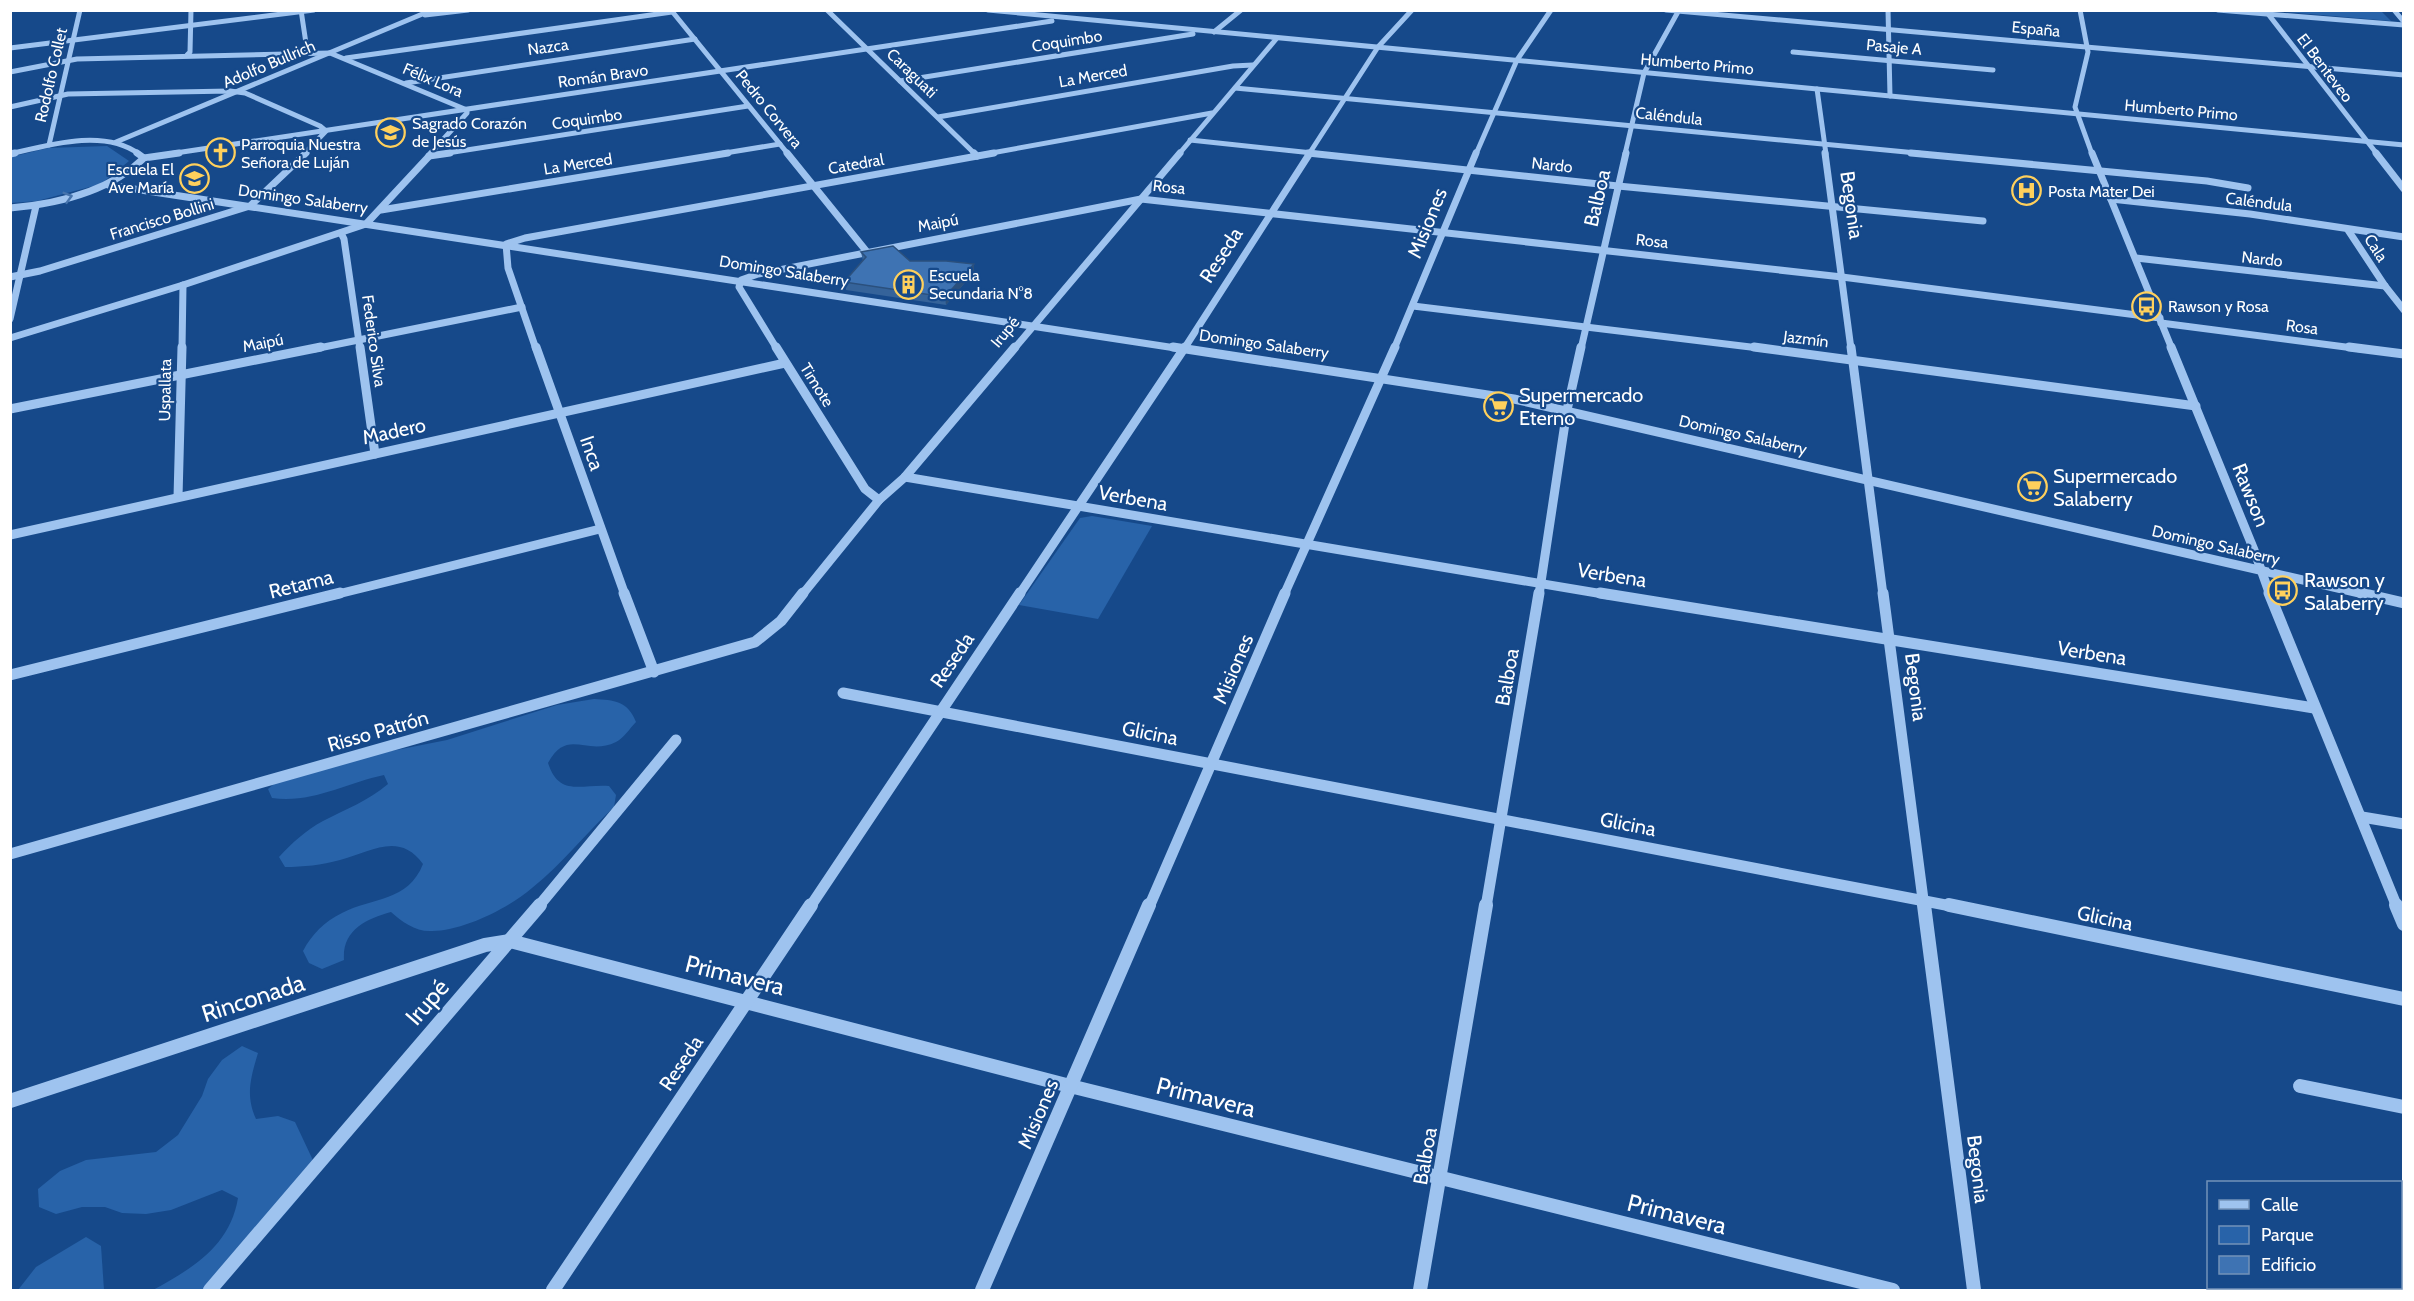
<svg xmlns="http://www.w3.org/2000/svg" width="2414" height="1301" font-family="Cabin,sans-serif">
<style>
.green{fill:#2863a9}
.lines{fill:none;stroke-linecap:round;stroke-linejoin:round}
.minor-far4{stroke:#9ec3ef;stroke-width:5}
.minor-far3{stroke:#9ec3ef;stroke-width:7}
.minor-far2{stroke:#9ec3ef;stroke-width:9}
.minor-far1{stroke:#9ec3ef;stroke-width:11}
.minor{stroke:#9ec3ef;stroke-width:14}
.wall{fill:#35639a}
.shaded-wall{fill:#2b507d}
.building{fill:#3e73b3;stroke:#2b507d;stroke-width:1.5}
.oneway{stroke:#4674ad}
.labels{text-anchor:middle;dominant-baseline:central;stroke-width:4.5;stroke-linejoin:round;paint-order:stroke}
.far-street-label{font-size:16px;fill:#fff;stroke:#16498a}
.far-poi-label{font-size:16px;fill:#fff;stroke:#16498a;text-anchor:start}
.street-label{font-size:20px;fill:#fff;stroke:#16498a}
.poi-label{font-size:20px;fill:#fff;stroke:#16498a;text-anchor:start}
.near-street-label{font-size:24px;fill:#fff;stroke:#16498a}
</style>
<rect width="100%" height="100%" fill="#16498a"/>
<g class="green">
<polygon points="2274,11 2381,11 2391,21"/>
<polygon points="107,146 129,161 101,184 37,201 11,203 11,157 48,148"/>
<polygon points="1092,516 1152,526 1098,619 1019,605 1080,518"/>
<path d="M594 699C614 700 628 701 636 722 630 728 624 738 616 742 586 757 568 727 548 763 559 797 581 784 609 786L616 795 614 807C586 833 562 864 532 888 509 908 463 931 432 931 416 932 402 922 391 912 366 919 342 930 344 960L322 969 309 963 303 951C312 934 324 922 342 913 373 897 408 902 423 864 399 831 371 852 340 860 321 865 304 867 285 867L279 857C292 843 306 830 323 821 346 809 368 801 388 784L384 775C346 783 311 804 272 798L268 789 281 778 371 755 447 740 557 705Z"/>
<path d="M242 1046 258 1053C251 1077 245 1095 256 1119L278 1116 295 1122 318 1171C289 1216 246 1253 208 1290H153C193 1268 230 1246 238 1198L222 1190 171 1210 146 1214 122 1213 105 1207H82L56 1214 39 1207 38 1189 60 1171 86 1160 156 1152 178 1135 202 1096 208 1079 222 1060Z"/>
<polygon points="86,1237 101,1246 104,1290 18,1290 36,1267"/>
</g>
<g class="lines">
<g class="minor-far4">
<polyline points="301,10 307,50 305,53"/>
<polyline points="671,10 788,154"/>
<polyline points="827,10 975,154"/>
<polyline points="988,10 2404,145"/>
<polyline points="1666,10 2404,75"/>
<polyline points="1888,10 1890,96"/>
<polyline points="2080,10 2088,52 2075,107 2092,154"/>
<polyline points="2218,10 2404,25"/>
<polyline points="2265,10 2377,154"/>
<polyline points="2394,10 2404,22"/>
<polyline points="425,15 468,10"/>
<polyline points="1214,32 1241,10"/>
<polyline points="10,48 314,10"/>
<polyline points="1793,52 1993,70"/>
<polyline points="187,55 190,52 191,10"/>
<polyline points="346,58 672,12"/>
<polyline points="10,72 77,59 330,53 467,110 467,113 430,154"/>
<polyline points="900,81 1193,34"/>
<polyline points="406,83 695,39"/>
<polyline points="1235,88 1927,154"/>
<polyline points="1817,89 1826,154"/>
<polyline points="10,107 68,94 230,91 245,93 320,126 326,131 304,154"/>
<polyline points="938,117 1233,66 1253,65"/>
<polyline points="1190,140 1322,154"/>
<polyline points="116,142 432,10"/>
<polyline points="49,145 80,10"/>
<path d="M10 154C48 145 104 128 139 154"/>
<polyline points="169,154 1052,21"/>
<polyline points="441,154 748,106"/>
<polyline points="719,154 780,144"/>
<polyline points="986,154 1212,113"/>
<polyline points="1179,154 1277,38"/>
<polyline points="1309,154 1378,47 1412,10"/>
<polyline points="1476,154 1517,60 1551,10"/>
<polyline points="1625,154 1644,73 1679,10"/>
</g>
<g class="minor-far3">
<polyline points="787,153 867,252"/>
<polyline points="974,153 977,156"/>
<polyline points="1308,153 1618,186 1983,221"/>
<polyline points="1825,153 1851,349"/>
<polyline points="1911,153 2207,181 2248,188"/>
<polyline points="2092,153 2172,349"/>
<polyline points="2376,153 2404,189"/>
<polyline points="10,154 15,153"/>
<polyline points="429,156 450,153"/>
<polyline points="144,158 179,153"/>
<polyline points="108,185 1182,349"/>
<polyline points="2111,199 2250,214 2404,237"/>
<path d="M10 208C57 204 109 192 144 158L137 153"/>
<polyline points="381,210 728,153"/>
<polyline points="2348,230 2385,286 2404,310"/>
<polyline points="341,233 344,239 360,349"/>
<polyline points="2136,258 2385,286"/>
<polyline points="10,277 40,271 250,206 306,153"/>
<polyline points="1413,306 1767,349"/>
<polyline points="10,319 36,206"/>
<polyline points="2161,323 2361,349"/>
<polyline points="10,338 183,285 366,224 432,153"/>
<polyline points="182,349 183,285"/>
<polyline points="314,349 522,307"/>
<polyline points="536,349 508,268 506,244 525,238 994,153"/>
<polyline points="777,349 739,287 741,280 758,274 1141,199 1842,277 2160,318"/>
<polyline points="1014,349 1180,153"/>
<polyline points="1184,349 1310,153"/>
<polyline points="1394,349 1476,153"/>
<polyline points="1581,349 1626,153"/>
</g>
<g class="minor-far2">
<polyline points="360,347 375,454"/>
<polyline points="536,347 625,595"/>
<polyline points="776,347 865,489 879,500"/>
<polyline points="1173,347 1514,399 2368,595"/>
<polyline points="1754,347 2196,406"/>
<polyline points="1851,347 1883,595"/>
<polyline points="2171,347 2254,550 2270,595"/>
<polyline points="2349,347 2404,354"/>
<polyline points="10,409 321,347"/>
<polyline points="905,477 1609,595"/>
<polyline points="178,497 182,347"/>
<polyline points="10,535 785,363"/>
<polyline points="334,595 600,529"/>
<polyline points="802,595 879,500 905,477 1015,347"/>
<polyline points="1019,595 1185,347"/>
<polyline points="1284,595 1395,347"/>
<polyline points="1539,595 1567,410 1581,347"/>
</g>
<g class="minor-far1">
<polyline points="624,593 654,672"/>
<polyline points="1600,593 2314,708"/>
<polyline points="1883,593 1924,907"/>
<polyline points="2269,593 2397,907"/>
<polyline points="2361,593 2404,603"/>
<polyline points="10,675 340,593"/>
<polyline points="843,693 1956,907"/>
<polyline points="2362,817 2404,824"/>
<polyline points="10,854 755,642 781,621 803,593"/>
<polyline points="538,907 676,740"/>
<polyline points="810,907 1020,593"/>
<polyline points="1149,907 1285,593"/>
<polyline points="1486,907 1539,593"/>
</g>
<g class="minor">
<polyline points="1924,905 1974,1290"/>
<polyline points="1949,905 2404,999"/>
<polyline points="2396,905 2404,924"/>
<polyline points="2300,1086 2404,1107"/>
<polyline points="10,1101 485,945 510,941 1070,1086 1893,1290"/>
<polyline points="210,1290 540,905"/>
<polyline points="553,1290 811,905"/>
<polyline points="982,1290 1149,905"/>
<polyline points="1420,1290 1486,905"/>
</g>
</g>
<polygon class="wall" points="861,252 910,261 974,264 974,272 946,305 846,290 844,282 863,261"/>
<polygon class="shaded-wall" points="974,264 974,272 946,305 945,297"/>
<polygon class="building" points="893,246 910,261 946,261 974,264 945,297 844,282 866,257 861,252"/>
<defs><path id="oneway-chevron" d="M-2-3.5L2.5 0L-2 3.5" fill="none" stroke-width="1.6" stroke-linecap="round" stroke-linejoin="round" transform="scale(1.5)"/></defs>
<use class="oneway" href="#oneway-chevron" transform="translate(68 197) rotate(-16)"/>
<defs>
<symbol id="school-ring" viewBox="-11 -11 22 22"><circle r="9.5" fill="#16498a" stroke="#ffd05c" stroke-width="1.5"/><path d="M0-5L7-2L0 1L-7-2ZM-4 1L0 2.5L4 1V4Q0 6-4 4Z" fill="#ffd05c"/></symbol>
<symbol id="church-ring" viewBox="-11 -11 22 22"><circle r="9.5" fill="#16498a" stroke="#ffd05c" stroke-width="1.5"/><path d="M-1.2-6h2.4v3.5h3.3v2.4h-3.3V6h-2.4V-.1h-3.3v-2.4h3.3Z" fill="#ffd05c"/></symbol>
<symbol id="hospital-ring" viewBox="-11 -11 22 22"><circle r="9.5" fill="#16498a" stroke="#ffd05c" stroke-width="1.5"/><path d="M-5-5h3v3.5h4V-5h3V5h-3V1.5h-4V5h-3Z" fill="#ffd05c"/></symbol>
<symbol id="building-ring" viewBox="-11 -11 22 22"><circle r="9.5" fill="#16498a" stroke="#ffd05c" stroke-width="1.5"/><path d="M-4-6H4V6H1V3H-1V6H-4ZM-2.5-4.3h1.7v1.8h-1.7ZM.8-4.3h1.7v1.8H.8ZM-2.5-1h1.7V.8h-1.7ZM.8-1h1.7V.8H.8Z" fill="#ffd05c"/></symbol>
<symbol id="bus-ring" viewBox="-11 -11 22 22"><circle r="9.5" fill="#16498a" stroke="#ffd05c" stroke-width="1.5"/><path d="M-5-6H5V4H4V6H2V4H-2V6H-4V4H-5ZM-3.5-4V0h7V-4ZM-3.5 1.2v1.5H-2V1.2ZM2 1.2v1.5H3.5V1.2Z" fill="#ffd05c"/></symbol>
<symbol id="supermarket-ring" viewBox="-11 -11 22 22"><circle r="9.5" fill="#16498a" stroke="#ffd05c" stroke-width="1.5"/><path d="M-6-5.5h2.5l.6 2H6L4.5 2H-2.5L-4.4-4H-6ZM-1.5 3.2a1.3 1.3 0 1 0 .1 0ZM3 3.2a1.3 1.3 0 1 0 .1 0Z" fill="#ffd05c"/></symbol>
</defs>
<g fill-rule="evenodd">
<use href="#school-ring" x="374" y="116" width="33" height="33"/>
<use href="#church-ring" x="204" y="136" width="33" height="33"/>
<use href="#school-ring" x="178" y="162" width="33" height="33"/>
<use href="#hospital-ring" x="2010" y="174" width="33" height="33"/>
<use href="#building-ring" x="892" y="268" width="33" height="33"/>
<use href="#bus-ring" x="2130" y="290" width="33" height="33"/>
<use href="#supermarket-ring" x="1482" y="390" width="33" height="33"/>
<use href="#supermarket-ring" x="2016" y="470" width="33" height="33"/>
<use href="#bus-ring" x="2266" y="574" width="33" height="33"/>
</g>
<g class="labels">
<g class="far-street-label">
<text transform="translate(2036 29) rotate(5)">España</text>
<text transform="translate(1067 41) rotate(-9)">Coquimbo</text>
<text transform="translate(548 47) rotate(-8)">Nazca</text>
<text transform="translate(1894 47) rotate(5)">Pasaje A</text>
<text transform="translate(269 64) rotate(-23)">Adolfo Bullrich</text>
<text transform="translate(1697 64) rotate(5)">Humberto Primo</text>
<text transform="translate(2325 68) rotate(53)">El Benteveo</text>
<text transform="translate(912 73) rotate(44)">Caraguati</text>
<text transform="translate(51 75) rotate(-77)">Rodolfo Collet</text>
<text transform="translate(603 76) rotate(-8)">Román Bravo</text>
<text transform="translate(1093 76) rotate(-10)">La Merced</text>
<text transform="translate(433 80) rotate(23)">Félix Lora</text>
<text transform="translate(769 109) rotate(51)">Pedro Corvera</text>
<text transform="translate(2181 110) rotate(5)">Humberto Primo</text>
<text transform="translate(1669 116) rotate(6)">Caléndula</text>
<text transform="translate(587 119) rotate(-8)">Coquimbo</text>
<text transform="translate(578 164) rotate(-9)">La Merced</text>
<text transform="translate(856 164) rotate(-10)">Catedral</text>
<text transform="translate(1552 165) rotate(6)">Nardo</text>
<text transform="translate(1169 187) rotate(6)">Rosa</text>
<text transform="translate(303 199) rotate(8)">Domingo Salaberry</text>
<text transform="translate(2259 202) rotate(7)">Caléndula</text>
<text transform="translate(162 219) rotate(-17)">Francisco Bollini</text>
<text transform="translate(938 223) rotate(-11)">Maipú</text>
<text transform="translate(1652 241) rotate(6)">Rosa</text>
<text transform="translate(2376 248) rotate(57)">Cala</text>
<text transform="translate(2262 259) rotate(6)">Nardo</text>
<text transform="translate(784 271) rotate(9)">Domingo Salaberry</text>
<text transform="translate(2302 327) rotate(7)">Rosa</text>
<text transform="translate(1005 332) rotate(-50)">Irupé</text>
<text transform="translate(1806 339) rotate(7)">Jazmín</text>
<text transform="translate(374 341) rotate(82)">Federico Silva</text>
<text transform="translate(263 343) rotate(-11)">Maipú</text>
<text transform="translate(1264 344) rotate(8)">Domingo Salaberry</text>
<text transform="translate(817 385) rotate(58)">Timote</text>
<text transform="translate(165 390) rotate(-89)">Uspallata</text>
<text transform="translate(1743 435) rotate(13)">Domingo Salaberry</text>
<text transform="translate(2216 545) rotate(13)">Domingo Salaberry</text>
</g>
<g class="far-poi-label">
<text x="412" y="123">Sagrado Corazón<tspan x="412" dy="18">de Jesús</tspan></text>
<text x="241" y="144">Parroquia Nuestra<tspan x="241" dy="18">Señora de Luján</tspan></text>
<text x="174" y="169" text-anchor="end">Escuela El<tspan x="174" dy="18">Ave María</tspan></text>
<text x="2048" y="191">Posta Mater Dei</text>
<text x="929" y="275">Escuela<tspan x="929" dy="18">Secundaria N°8</tspan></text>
<text x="2168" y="306">Rawson y Rosa</text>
</g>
<g class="street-label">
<text transform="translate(1597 198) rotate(-77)">Balboa</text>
<text transform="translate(1852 205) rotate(82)">Begonia</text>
<text transform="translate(1427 223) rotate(-68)">Misiones</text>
<text transform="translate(1221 255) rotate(-57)">Reseda</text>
<text transform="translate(394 431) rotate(-12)">Madero</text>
<text transform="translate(592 453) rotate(71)">Inca</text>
<text transform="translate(2251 495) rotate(68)">Rawson</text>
<text transform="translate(1133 498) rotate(10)">Verbena</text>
<text transform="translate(1612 575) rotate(9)">Verbena</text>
<text transform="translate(301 584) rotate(-14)">Retama</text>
<text transform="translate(2092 653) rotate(9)">Verbena</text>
<text transform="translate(952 660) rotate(-56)">Reseda</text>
<text transform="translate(1233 669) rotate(-67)">Misiones</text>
<text transform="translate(1507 677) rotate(-80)">Balboa</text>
<text transform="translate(1916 687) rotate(83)">Begonia</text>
<text transform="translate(378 731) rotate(-16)">Risso Patrón</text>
<text transform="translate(1150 733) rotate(11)">Glicina</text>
<text transform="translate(1628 824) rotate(11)">Glicina</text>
<text transform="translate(2105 918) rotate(12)">Glicina</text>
<text transform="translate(681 1063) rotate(-56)">Reseda</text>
<text transform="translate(1038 1114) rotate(-67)">Misiones</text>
<text transform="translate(1425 1156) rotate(-80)">Balboa</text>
<text transform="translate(1978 1169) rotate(83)">Begonia</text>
</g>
<g class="poi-label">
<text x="1519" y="395">Supermercado<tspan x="1519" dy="23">Eterno</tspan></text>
<text x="2053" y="476">Supermercado<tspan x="2053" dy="23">Salaberry</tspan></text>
<text x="2304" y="580">Rawson y<tspan x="2304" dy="23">Salaberry</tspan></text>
</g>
<g class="near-street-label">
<text transform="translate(735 975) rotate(14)">Primavera</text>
<text transform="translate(253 998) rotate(-18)">Rinconada</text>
<text transform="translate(427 1002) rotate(-49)">Irupé</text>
<text transform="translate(1206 1097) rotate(14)">Primavera</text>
<text transform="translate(1677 1214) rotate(14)">Primavera</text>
</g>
</g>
<rect width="2414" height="1301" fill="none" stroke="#ffffff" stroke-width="24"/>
<rect x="2207" y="1181" width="195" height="108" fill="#16498a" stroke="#7392b9" stroke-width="1.5"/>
<rect x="2219" y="1200" width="30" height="9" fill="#9ec3ef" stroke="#7392b9" stroke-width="1.5"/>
<text x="2261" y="1211" font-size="18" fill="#ffffff">Calle</text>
<rect x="2219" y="1226" width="30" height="18" fill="#2863a9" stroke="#7392b9" stroke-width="1.5"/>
<text x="2261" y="1241" font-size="18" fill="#ffffff">Parque</text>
<rect x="2219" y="1256" width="30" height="18" fill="#3e73b3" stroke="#7392b9" stroke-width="1.5"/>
<text x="2261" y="1271" font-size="18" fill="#ffffff">Edificio</text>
</svg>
